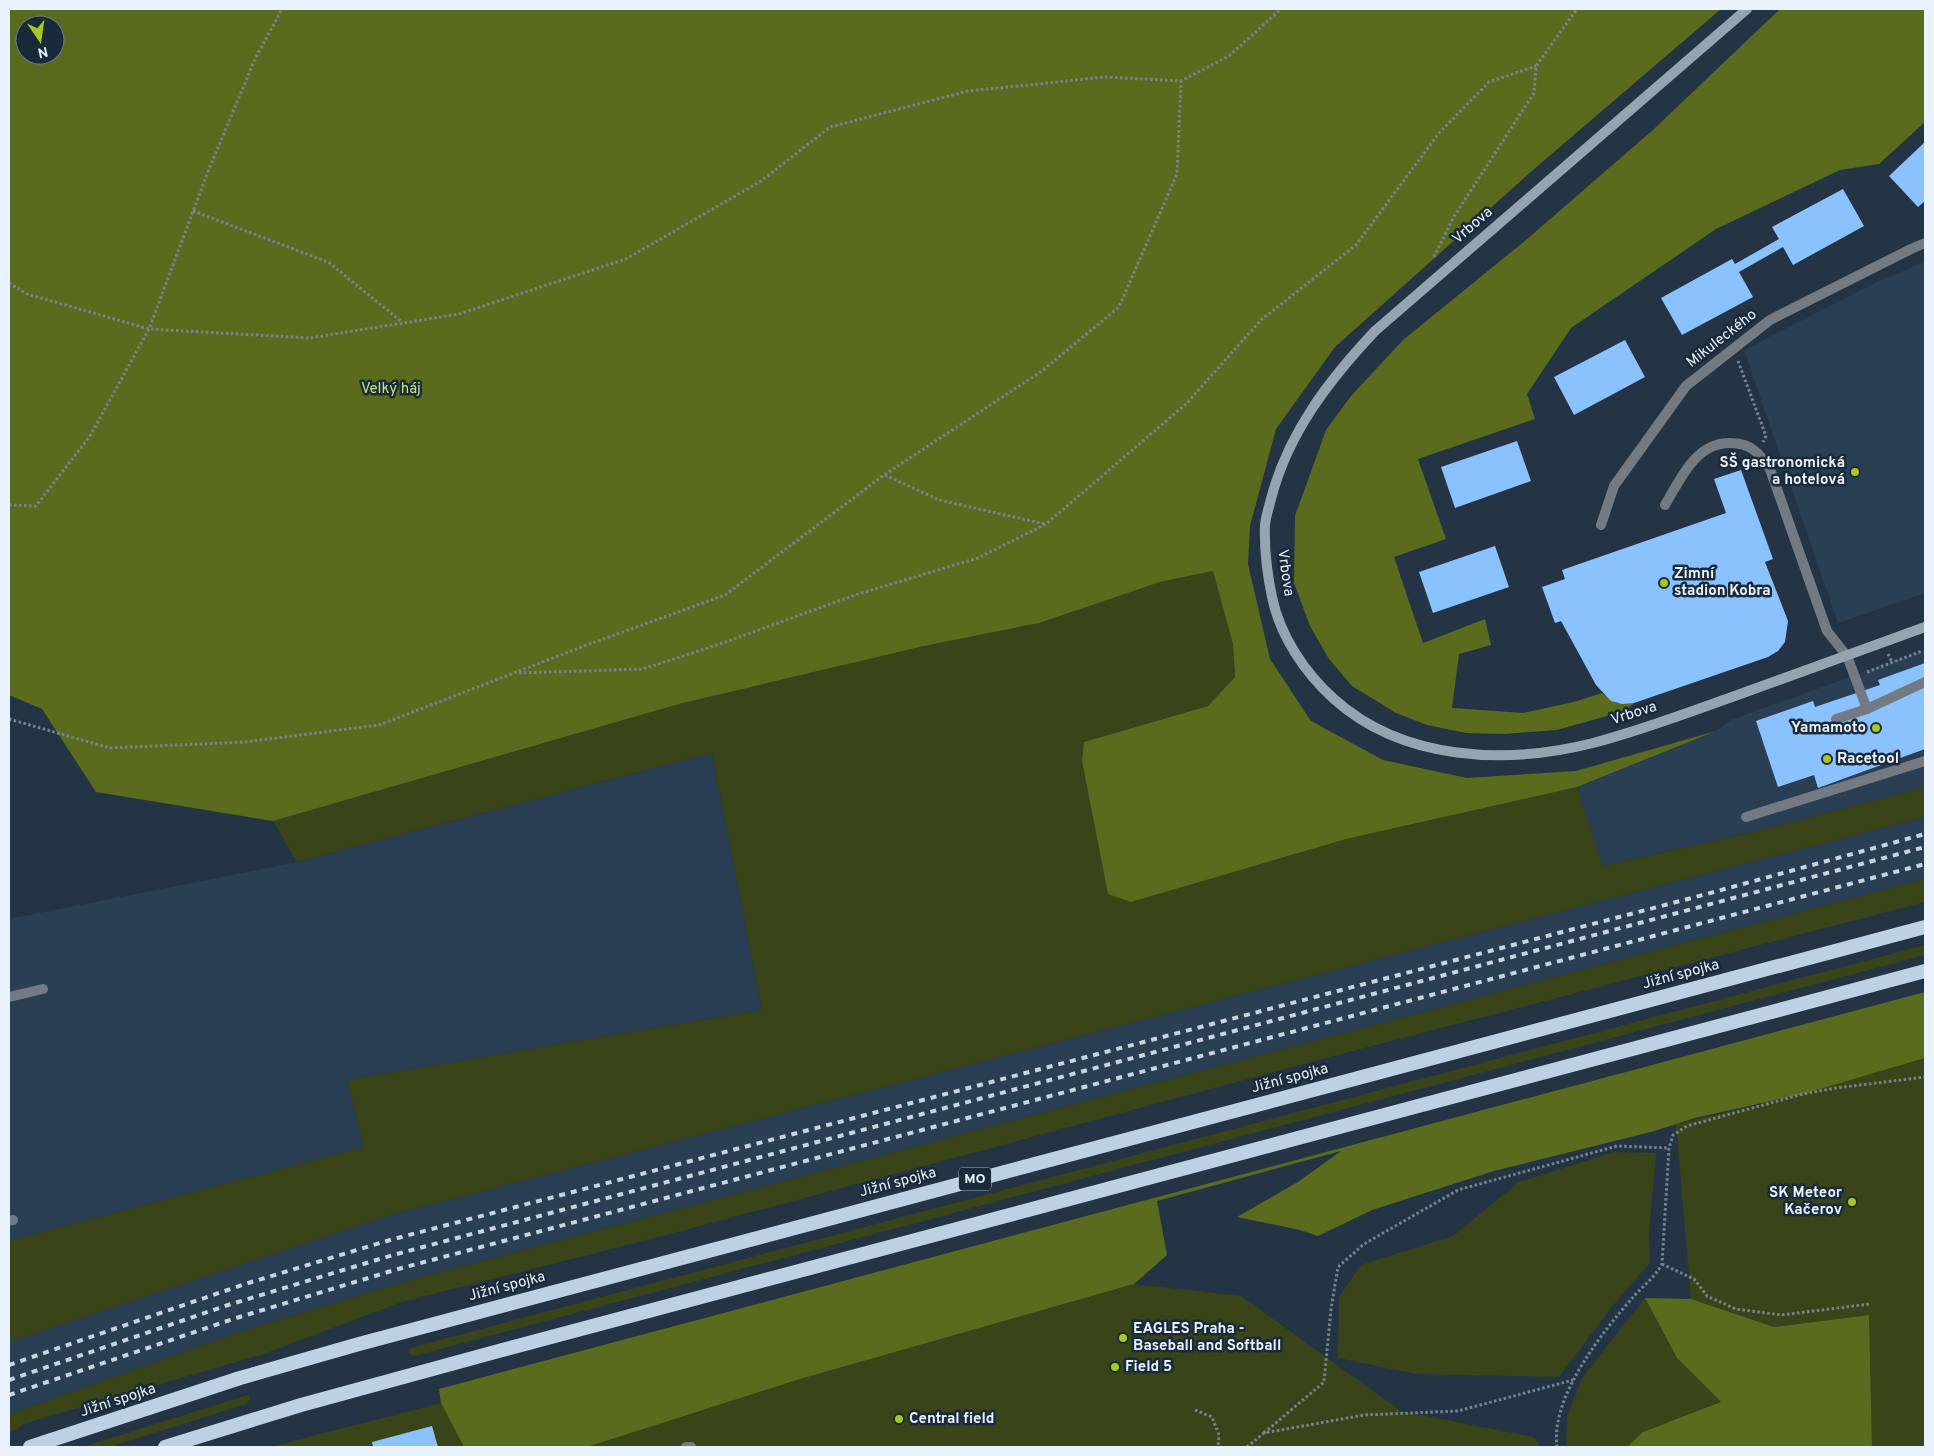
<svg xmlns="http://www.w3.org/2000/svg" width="1934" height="1456" font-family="Overpass,sans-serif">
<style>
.built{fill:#2a3f53}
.green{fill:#394419}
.forest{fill:#5a6b1d;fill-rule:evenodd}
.building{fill:#8ac2fe}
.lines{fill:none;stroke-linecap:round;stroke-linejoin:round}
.path{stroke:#778392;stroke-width:3;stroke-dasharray:2.5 2.5;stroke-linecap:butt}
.service{stroke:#737a83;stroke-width:10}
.minor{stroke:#737a83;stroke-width:10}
.secondary{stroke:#96a3b1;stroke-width:10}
.trunk{stroke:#bed0e4;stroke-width:14}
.rail{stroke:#cad4e0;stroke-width:4;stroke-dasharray:6 6;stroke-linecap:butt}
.poi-dot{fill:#a7c81f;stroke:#1b2a3a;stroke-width:2}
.labels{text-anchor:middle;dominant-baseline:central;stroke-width:5;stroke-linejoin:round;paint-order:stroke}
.shield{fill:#1b2a3a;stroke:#abb6c2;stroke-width:1}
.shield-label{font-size:14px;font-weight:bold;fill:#e9f2fd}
.street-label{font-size:15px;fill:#e9f2fd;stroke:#1b2a3a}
.park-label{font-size:15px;fill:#c8e37b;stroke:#1b2a3a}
.poi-label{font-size:15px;font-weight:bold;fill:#e9f2fd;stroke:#1b2a3a;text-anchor:start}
</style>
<rect width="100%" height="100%" fill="#253445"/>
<g class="built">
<polygon points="1925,262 1925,593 1838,623 1744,350 1879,281"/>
<polygon points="1925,650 1925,787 1767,829 1602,866 1577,787 1716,731 1731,720"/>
<polygon points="712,753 762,1010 347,1080 364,1147 9,1241 9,919 298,862"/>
<polygon points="1925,817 1925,879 407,1281 243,1331 9,1414 9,1342 387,1216"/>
</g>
<g class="green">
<polygon points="1213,571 1233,644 1235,677 1208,706 1084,742 1082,761 1108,893 1131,902 1346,839 1577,787 1603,866 1767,829 1925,787 1925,817 387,1216 9,1342 9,1241 364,1147 347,1080 762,1010 712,753 297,862 273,821 679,704 924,646 1039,623 1160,582"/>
<polygon points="1925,879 1925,902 1326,1058 674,1233 402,1302 264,1354 26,1423 9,1433 9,1414 243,1331 407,1281"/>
<polygon points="1925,945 1925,955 414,1356 410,1355 408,1351 411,1348 496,1325"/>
<polygon points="1925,1058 1925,1447 1872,1447 1869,1315 1774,1327 1691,1299 1676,1124 1803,1094"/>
<polygon points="1614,1152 1656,1153 1649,1233 1650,1262 1611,1308 1559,1377 1416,1374 1338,1358 1339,1297 1361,1265 1453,1236 1519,1182"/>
<polygon points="1134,1284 1241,1296 1401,1411 1534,1437 1540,1447 587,1447 800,1379"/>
<polygon points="1645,1298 1677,1358 1721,1403 1643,1432 1627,1447 1566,1447 1567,1416 1582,1378"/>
<polygon points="248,1395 250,1399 246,1404 110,1447 82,1447"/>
<polygon points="441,1403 464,1447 270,1447"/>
</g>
<g class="forest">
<path d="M9 9H1721L1533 170 1335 347 1276 429 1250 526 1248 564 1270 659 1311 721 1383 760 1467 778 1576 771 1716 731 1577 787 1346 839 1131 902 1108 894 1082 761 1084 742 1208 706 1235 677 1233 644 1213 571 1160 582 1039 623 924 646 679 704 273 821 96 792 42 709 9 695ZM25 25H55V55H25Z"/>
<polygon points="1780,9 1925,9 1925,122 1879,164 1840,170 1716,229 1571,328 1527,394 1535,419 1418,459 1446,539 1394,557 1423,643 1485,619 1491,645 1459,654 1452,708 1523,713 1574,702 1602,693 1616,703 1634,703 1625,711 1557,730 1504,734 1466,733 1427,725 1396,713 1352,686 1329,659 1310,626 1294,583 1295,516 1326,430 1351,396 1403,340 1526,240 1654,129"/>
<polygon points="1925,992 1925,1058 1803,1094 1695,1118 1651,1132 1494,1171 1372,1210 1318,1236 1300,1230 1237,1217 1298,1182 1341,1151 1157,1201 1167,1255 1134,1284 800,1379 587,1447 464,1447 441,1403 439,1389"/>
<polygon points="1645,1298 1691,1299 1774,1327 1869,1315 1872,1447 1627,1447 1643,1432 1721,1402 1677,1358"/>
</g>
<g class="building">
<polygon points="1925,142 1925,201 1918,207 1889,176"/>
<polygon points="1843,189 1864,226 1793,265 1783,247 1739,272 1753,297 1682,335 1661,298 1732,259 1735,264 1779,239 1772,227"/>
<polygon points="1625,340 1645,377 1574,415 1554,377"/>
<polygon points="1517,441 1531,481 1455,508 1441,467"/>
<polygon points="1741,470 1773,559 1765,562 1788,621 1785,642 1778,651 1768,657 1634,703 1622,704 1611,701 1596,685 1561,621 1555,623 1542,587 1565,579 1562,570 1726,513 1714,479"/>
<polygon points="1495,546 1509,587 1433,613 1419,572"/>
<polygon points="1925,663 1925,749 1818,788 1814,775 1778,787 1756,721 1813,701 1815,707 1880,685 1878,680"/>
<polygon points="432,1426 438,1447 373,1447 372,1442"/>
</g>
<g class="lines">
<g class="path">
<polyline points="193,211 328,262 402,322"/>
<polyline points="1434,257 1453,218 1534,93 1536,66 1577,9"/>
<polyline points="9,283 27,294 149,329 310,338 459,314 626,259 761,181 830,127 968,91 1106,77 1181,81 1229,56 1281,9"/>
<polyline points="1738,361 1766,436 1763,442"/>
<polyline points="885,475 939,500 1045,524"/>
<polyline points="9,505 36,506 90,436 149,329 209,169 255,59 282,9"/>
<polyline points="1888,654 1892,662"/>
<polyline points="1867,672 1922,651"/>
<polyline points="519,673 643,669 720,644 855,595 978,558 1046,524 1186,404 1261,320 1356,245 1439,133 1489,82 1536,66"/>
<polyline points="9,719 110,748 245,742 379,725 584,646 725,595 884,475 1042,371 1119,307 1177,174 1181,81"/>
<polyline points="1662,1264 1694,1279 1707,1296 1736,1309 1781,1315 1870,1304"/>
<polyline points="1195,1410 1212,1417 1219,1435 1218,1447"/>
<polyline points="1264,1433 1324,1382 1331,1309 1338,1267 1364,1244 1458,1190 1617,1146 1669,1148"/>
<polyline points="1247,1447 1264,1433 1364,1415 1458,1411 1573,1380"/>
<path d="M1557 1447C1550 1397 1603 1331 1635 1295 1645 1284 1655 1277 1662 1264L1669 1148 1673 1135 1687 1126 1803 1094 1836 1088 1925 1077"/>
</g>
<g class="service">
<path d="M1665 505C1681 478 1696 442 1731 443 1751 443 1760 454 1770 469L1827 631 1847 656 1867 709"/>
<polyline points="1836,719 1867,709 1925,682"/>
<polyline points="1746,817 1925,761"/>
<polyline points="9,997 43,989"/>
<polyline points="9,1221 13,1220"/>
<polyline points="686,1447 691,1447"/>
</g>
<polyline class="minor" points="1601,525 1614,486 1686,386 1770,320 1911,249 1925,243"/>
<path class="secondary" d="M1747 9 1375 331C1329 380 1288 433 1271 499 1269 507 1266 516 1265 524 1264 549 1267 573 1272 597 1280 636 1305 673 1334 699 1403 761 1506 765 1593 743 1640 731 1687 713 1732 697 1797 674 1861 650 1925 627"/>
<g class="trunk">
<polyline points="30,1447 240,1378 359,1344 1925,927"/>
<polyline points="165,1447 301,1405 495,1352 1925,971"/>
</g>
<g class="rail">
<polyline points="9,1365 245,1284 390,1240 1703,895 1925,834"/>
<polyline points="9,1380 228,1305 393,1255 1925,847"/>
<polyline points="9,1395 233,1319 398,1269 1925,864"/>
</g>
</g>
<g class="poi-dot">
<circle cx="1855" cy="472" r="5"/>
<circle cx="1664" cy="583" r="5"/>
<circle cx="1876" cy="728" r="5"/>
<circle cx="1827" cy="759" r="5"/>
<circle cx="1852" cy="1202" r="5"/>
<circle cx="1123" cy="1338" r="5"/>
<circle cx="1115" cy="1367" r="5"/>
<circle cx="899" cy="1419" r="5"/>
</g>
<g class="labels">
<rect class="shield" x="959" y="1167.5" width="32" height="23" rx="4"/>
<g class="shield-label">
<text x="975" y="1179">MO</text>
</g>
<g class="street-label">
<text transform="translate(1473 226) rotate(-41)">Vrbova</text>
<text transform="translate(1722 339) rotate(-38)">Mikuleckého</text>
<text transform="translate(1285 573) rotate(82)">Vrbova</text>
<text transform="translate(1634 714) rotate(-18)">Vrbova</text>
<text transform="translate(1681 975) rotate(-15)">Jižní spojka</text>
<text transform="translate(1290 1079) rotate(-15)">Jižní spojka</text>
<text transform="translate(898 1183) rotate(-15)">Jižní spojka</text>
<text transform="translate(507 1287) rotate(-15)">Jižní spojka</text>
<text transform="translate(118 1401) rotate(-18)">Jižní spojka</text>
</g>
<g class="park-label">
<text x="391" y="389">Velký háj</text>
</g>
<g class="poi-label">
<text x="1845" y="463" text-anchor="end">SŠ gastronomická<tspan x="1845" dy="17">a hotelová</tspan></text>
<text x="1674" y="574">Zimní<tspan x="1674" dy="17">stadion Kobra</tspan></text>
<text x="1866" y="728" text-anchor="end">Yamamoto</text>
<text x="1837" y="759">Racetool</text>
<text x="1842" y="1193" text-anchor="end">SK Meteor<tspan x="1842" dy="17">Kačerov</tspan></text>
<text x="1133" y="1329">EAGLES Praha -<tspan x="1133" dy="17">Baseball and Softball</tspan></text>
<text x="1125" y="1367">Field 5</text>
<text x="909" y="1419">Central field</text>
</g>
</g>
<rect width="1934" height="1456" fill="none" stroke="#e9f2fd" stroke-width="20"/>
<g transform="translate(40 40) rotate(167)"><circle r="24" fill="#1b2a3a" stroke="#6d7a88"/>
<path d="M0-4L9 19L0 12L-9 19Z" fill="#a7c81f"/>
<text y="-8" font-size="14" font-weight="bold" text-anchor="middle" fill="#e9f2fd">N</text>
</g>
</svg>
